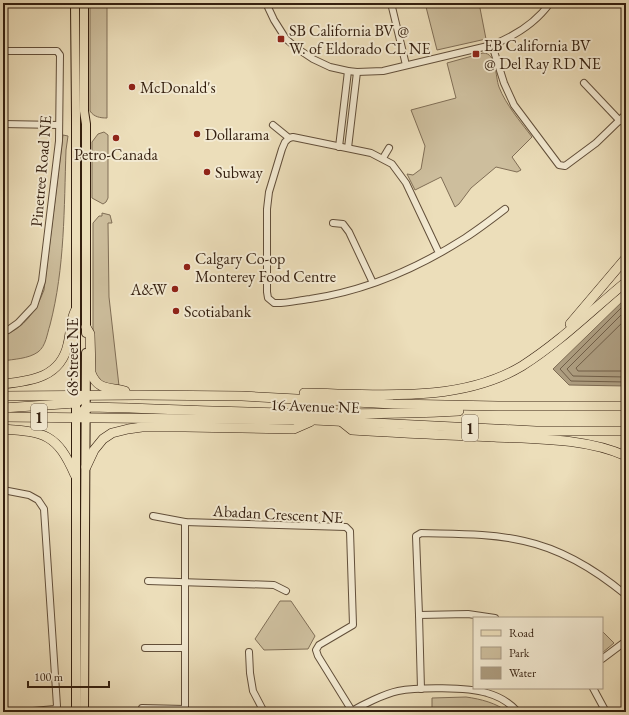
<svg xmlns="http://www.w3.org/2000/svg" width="629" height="715" font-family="'EB Garamond',serif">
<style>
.green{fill:#cdbe9d;stroke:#806e56}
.water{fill:#ad9d80;stroke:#7d6b53}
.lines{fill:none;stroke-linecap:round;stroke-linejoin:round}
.shore{stroke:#705e48;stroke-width:1}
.minor-casing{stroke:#624f3a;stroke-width:8}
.major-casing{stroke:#341f0f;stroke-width:10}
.highway-casing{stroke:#341f0f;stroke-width:10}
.minor{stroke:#f3ead2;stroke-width:6}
.major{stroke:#ecdeba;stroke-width:8}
.highway{stroke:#ecdeba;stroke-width:9}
.poi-dot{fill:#8f2418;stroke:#f3ead2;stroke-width:1.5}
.labels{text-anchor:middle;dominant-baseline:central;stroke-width:4;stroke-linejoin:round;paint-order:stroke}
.shield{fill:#f3ead2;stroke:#6d5c4a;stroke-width:1}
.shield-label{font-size:15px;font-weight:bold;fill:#341f0f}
.poi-label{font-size:16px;fill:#341f0f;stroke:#f3ead2;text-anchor:start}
.street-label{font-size:16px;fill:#341f0f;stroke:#f3ead2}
</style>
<rect width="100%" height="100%" fill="#ecdeba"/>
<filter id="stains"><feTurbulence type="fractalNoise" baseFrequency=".005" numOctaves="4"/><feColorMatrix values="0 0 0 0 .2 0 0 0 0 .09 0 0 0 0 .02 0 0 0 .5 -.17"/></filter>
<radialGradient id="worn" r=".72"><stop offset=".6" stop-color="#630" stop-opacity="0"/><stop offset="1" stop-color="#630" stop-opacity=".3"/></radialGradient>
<g class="green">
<path d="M90 3H107V118C100 118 94 117 90 111Z"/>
<polygon points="425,3 479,3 486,39 437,50"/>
<path d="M483 53C497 53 495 76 499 87 506 105 520 121 532 137L512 157 521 170 517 172 496 167 471 188 459 204 455 207 441 177 415 190 407 174 413 175 421 169 425 146 411 110 456 98 447 63Z"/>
<polygon points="104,132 108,135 108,198 106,202 103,204 92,198 92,142 98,134"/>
<path d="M63 135 68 136 66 150C64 208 65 267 50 325 47 334 46 346 38 352 28 359 14 359 3 361V336C24 328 36 311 44 290Z"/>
<polygon points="102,213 110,215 112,223 108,223 109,297 119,386 100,382 94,373 93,364 93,223 99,216 102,216"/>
<polygon points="280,601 291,601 315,636 308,649 264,650 255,639"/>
<polygon points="602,631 614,643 602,653"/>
<path d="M466 697C481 699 496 703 508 712H432V698Z"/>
</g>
<polygon class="water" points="626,298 626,386 569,385 553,369"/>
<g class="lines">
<g class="shore">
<polyline points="626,303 560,369 571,381 626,382"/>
<polyline points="626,310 567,369 573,376 626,377"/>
<polyline points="626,319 576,368 578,371 626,371"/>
</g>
<defs>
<g id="minor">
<path d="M266 3 274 20 286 39 298 49 313 59 330 67 348 71 357 72 383 71 492 45C515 36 535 24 550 3"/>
<polyline points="391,3 406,65"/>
<polyline points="626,25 626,26"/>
<polyline points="492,45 504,83 514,105 559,165 565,166 596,143 626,114"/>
<polyline points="3,51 57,51 60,55 59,141 42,281 34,306 18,323 8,330 3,332"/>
<polyline points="584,83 620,121"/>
<polyline points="3,124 59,125"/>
<polyline points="273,125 289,138"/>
<polyline points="339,147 348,71"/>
<polyline points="348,148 357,72"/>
<polyline points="383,158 389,148"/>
<polyline points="333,223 343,224 349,232 373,283"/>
<path d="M439 253 406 183 392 164 371 153 293 137 289 138 285 142 282 149 269 192 267 209V292L268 298 274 303C285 304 299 300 310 299 365 291 418 268 465 238 479 229 492 219 505 209"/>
<polyline points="3,490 29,495 38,500 44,509 57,706 55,709 22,712"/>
<polyline points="153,516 185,522 346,527 350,531 353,625 319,645 316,650 318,656 352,711"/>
<polyline points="185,522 185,712"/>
<polyline points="148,581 274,585 286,591"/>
<path d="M419 615 416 536 421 533C455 534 490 533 524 541 561 549 597 571 626 595"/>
<polyline points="145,648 185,648"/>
<polyline points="249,652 250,673 253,691 264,712"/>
<polyline points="602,659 626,641"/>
<polyline points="593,688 606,712"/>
<polyline points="421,689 419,615 468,614 495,618"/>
<polyline points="142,708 185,709"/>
<path d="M350 712C362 705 384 694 398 691 417 687 468 687 487 693 498 696 510 703 518 712"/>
</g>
<g id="major">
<polyline points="75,3 76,116 76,712"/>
<polyline points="84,3 84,111 86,124 86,333"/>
<polyline points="84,712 86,353"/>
</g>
<g id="highway">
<polyline points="570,324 626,258"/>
<path d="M86 327 90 334 91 373C98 391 110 387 125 391"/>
<path d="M3 384C32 381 61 377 68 344 71 332 70 322 75 311"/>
<path d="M304 393C375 394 459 404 522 366 560 342 592 310 626 282"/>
<polyline points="3,396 138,395 242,396 393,404 498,406 626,406"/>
<polyline points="3,408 76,403 86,395"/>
<polyline points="3,417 314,420 536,431 626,431"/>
<path d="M76 418 86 408 91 407C214 410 336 418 459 411"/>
<path d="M342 422 352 430C399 433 447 435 494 437 537 439 586 438 626 456"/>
<path d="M3 429C45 432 57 434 75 475"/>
<polyline points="86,467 94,450 103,439 112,433 128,429 142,427 185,427 294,429 310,422"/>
</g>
</defs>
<use href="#minor" class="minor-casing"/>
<use href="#major" class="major-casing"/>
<use href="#highway" class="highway-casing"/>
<use href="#minor" class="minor"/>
<use href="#major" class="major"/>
<use href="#highway" class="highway"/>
</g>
<g class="poi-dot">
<rect x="277" y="35" width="8" height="8" rx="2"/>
<rect x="472" y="50" width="8" height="8" rx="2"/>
<circle cx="132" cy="87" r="4"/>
<circle cx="197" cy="134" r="4"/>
<circle cx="116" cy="138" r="4"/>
<circle cx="207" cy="172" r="4"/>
<circle cx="187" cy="267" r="4"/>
<circle cx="175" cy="289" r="4"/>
<circle cx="176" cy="311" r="4"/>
</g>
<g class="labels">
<g class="shield">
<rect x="31" y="404" width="16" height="26" rx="3"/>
<rect x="462" y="415" width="16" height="26" rx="3"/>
</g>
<g class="shield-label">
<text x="39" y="417">1</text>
<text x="470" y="428">1</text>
</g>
<g class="poi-label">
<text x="289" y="30">SB California BV @<tspan x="289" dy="18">W. of Eldorado CL NE</tspan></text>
<text x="484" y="45">EB California BV<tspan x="484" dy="18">@ Del Ray RD NE</tspan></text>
<text x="140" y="87">McDonald's</text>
<text x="205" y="134">Dollarama</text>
<text x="116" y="154" text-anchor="middle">Petro-Canada</text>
<text x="215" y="172">Subway</text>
<text x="195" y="258">Calgary Co-op<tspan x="195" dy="18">Monterey Food Centre</tspan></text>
<text x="167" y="289" text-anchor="end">A&amp;W</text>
<text x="184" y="311">Scotiabank</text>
</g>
<g class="street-label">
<text transform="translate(41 171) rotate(-85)">Pinetree Road NE</text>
<text transform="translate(72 357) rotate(-90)">68 Street NE</text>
<text transform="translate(315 406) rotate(2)">16 Avenue NE</text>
<text transform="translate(278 514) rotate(3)">Abadan Crescent NE</text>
</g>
</g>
<rect width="629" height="715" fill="none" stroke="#ecdeba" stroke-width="16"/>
<rect x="4" y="4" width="621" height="707" fill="none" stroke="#341f0f" stroke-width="2"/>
<rect x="8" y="8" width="613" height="699" fill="none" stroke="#341f0f"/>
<rect x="473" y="617" width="130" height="72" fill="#f3ead2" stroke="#a79984"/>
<rect x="481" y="630" width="20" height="6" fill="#ecdeba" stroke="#a79984"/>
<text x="509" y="637" font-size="12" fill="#341f0f">Road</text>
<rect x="481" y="647" width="20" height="12" fill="#cdbe9d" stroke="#a79984"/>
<text x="509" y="657" font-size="12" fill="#341f0f">Park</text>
<rect x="481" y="667" width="20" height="12" fill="#ad9d80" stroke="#a79984"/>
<text x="509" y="677" font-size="12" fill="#341f0f">Water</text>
<path d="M28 681v6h81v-6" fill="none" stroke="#341f0f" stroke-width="2"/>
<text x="34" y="681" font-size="12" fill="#341f0f" stroke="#f3ead2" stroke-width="3" paint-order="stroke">100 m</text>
<rect width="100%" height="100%" filter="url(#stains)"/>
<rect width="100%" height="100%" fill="url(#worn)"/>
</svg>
